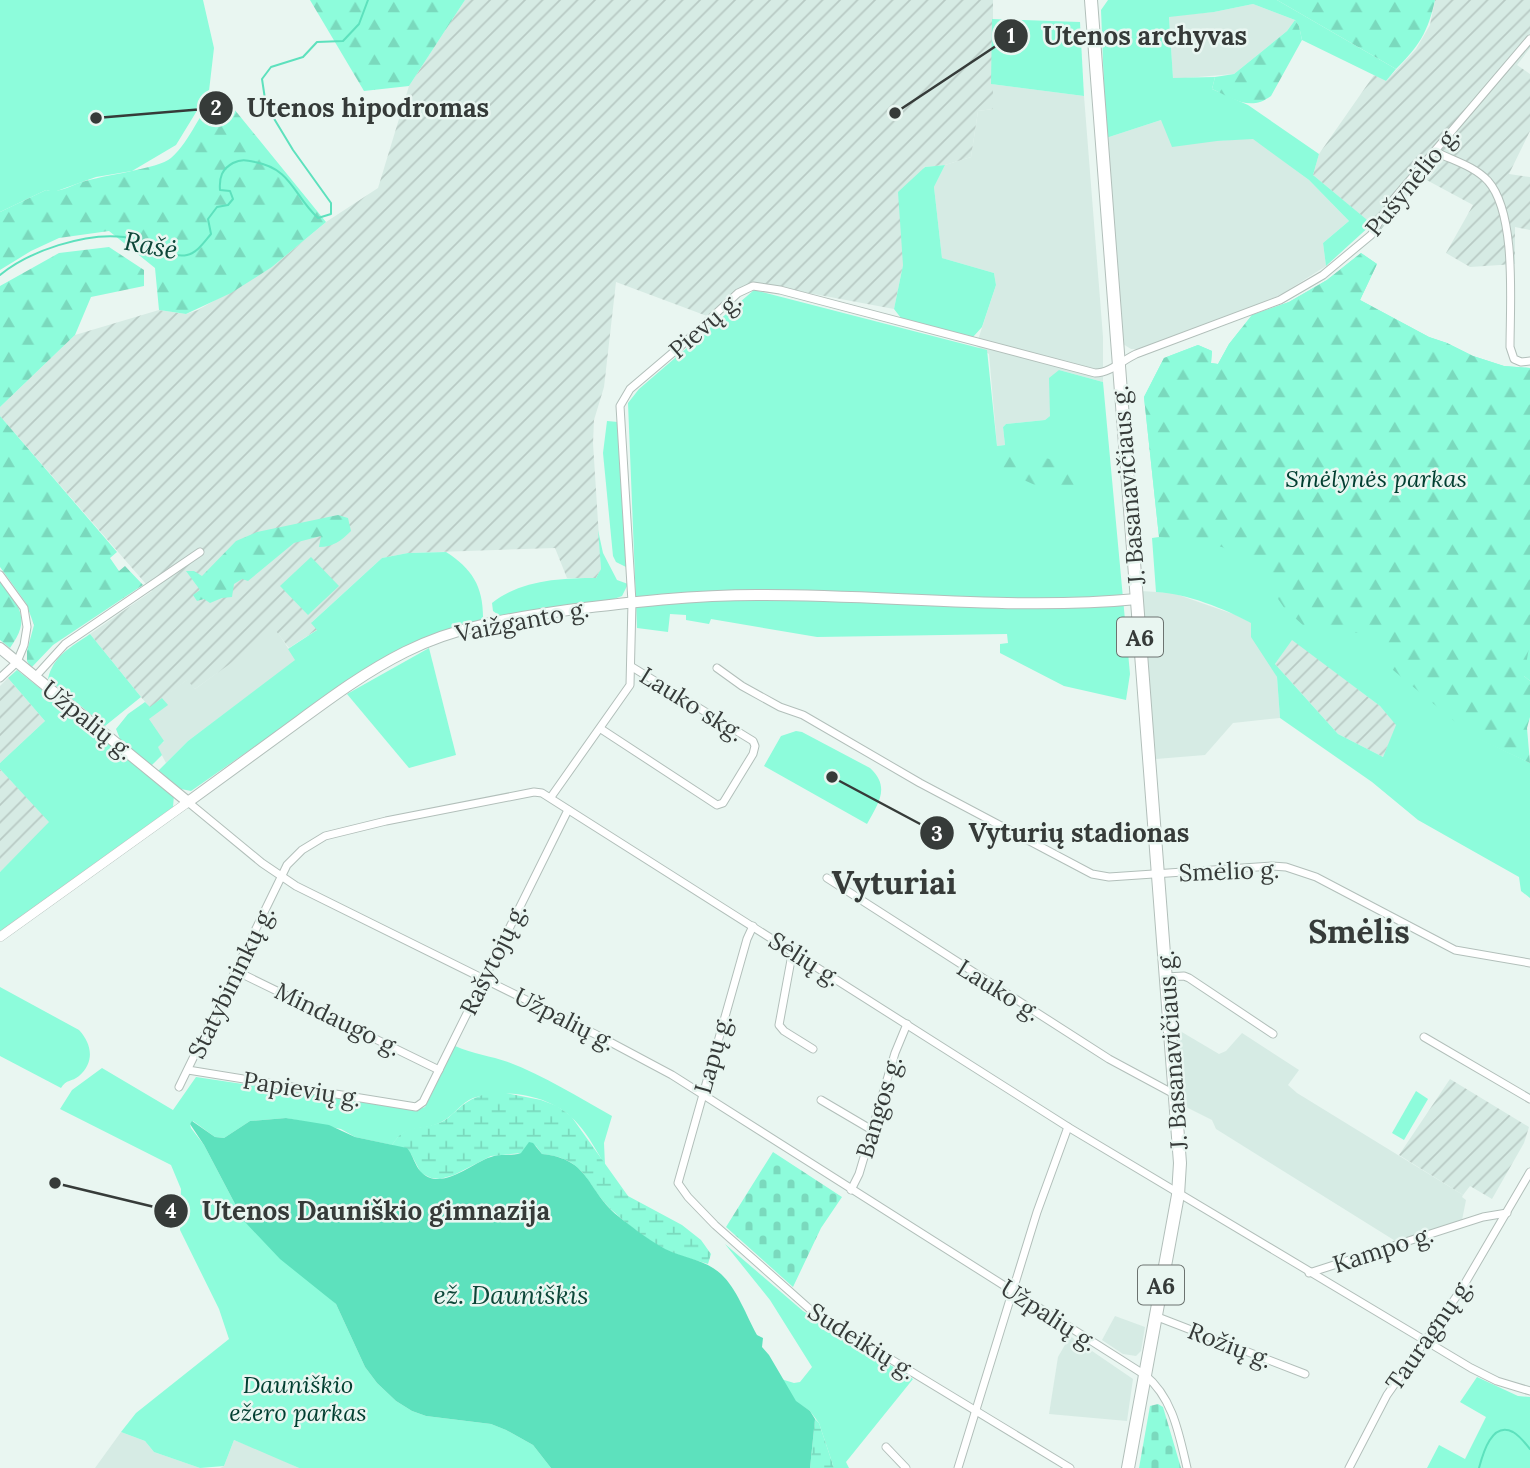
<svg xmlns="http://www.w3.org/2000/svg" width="1530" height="1468" font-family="Lora,serif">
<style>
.built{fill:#d6ebe4}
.industrial{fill:url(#industrial-furrows)}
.green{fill:#8dfcdb;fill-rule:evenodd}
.forest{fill:url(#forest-firs)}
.wetland{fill:url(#wetland-marsh)}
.cemetery{fill:url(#cemetery-stones)}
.water{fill:#5de1bd}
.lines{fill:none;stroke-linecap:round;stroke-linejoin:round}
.stream{stroke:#5de1bd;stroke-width:2}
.minor-casing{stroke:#b2bfba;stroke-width:9}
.tertiary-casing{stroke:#b2bfba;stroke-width:10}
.secondary-casing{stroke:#b2bfba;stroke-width:12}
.primary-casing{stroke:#b2bfba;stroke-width:14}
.minor{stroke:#fff;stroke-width:7}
.tertiary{stroke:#fff;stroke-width:9}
.secondary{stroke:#fff;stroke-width:10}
.primary{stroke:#fff;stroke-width:12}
.labels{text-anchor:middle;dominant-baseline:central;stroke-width:5;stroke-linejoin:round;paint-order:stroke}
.shield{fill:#e9f6f1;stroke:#6c7370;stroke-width:2}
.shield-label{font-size:23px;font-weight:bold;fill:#363b39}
.street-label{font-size:24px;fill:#363b39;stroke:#e9f6f1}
.park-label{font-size:24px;font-style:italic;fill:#003e30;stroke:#e9f6f1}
.water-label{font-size:26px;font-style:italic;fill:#0c4638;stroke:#e9f6f1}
.district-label{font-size:32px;font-weight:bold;fill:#363b39;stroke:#e9f6f1}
.leader{fill:none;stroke:#363b39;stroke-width:2.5}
.callout-dot{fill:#363b39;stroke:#e9f6f1;stroke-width:2.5}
.mark-label{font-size:21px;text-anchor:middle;font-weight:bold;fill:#fff}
.callout-label{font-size:26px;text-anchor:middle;font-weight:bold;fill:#363b39;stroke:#e9f6f1;stroke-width:5;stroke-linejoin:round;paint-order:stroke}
</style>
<defs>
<pattern id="industrial-furrows" width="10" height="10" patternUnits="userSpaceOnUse" patternTransform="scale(1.75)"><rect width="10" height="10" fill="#d6ebe4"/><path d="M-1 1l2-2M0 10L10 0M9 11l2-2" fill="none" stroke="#b8cac4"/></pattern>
<pattern id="forest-firs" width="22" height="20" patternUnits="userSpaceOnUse" patternTransform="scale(1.75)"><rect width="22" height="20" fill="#8dfcdb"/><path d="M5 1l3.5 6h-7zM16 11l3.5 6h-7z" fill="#7ad9bd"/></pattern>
<pattern id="wetland-marsh" width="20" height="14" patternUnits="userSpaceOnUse" patternTransform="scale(1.75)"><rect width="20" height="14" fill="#8dfcdb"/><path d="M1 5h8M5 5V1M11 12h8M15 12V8" fill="none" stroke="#7ad9bd"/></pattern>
<pattern id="cemetery-stones" width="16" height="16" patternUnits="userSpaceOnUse" patternTransform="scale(1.75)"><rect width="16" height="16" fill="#8dfcdb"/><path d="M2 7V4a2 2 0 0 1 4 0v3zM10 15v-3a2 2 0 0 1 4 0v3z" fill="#7ad9bd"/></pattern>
</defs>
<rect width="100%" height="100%" fill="#e9f6f1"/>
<g class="built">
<polygon points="1253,4 1295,20 1287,31 1234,74 1173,79 1169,16 1214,12"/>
<polygon points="991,84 1084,96 1103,337 1103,382 1059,370 1050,416 1045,420 1006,424 1003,427 1005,445 997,446 989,354 976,346 996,285 994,273 942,258 934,187 945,165 971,157 978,111 993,109"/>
<polygon points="1161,120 1217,141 1253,138 1309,180 1349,221 1323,243 1326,266 1285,292 1264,303 1138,349 1131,349 1123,344 1106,138"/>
<polygon points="1141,591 1173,593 1236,615 1252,623 1277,677 1280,718 1233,723 1205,755 1156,759"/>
<polygon points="276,630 296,660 188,741 166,763 157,746 164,742 148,719 167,705 162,698 188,679 195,689"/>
<polygon points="1175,1028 1219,1054 1226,1051 1242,1033 1299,1070 1288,1085 1297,1093 1463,1195 1462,1197 1466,1200 1462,1220 1397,1242 1216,1129 1212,1120 1182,1105"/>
<polygon points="1115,1316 1145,1327 1141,1351 1136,1356 1123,1354 1102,1340"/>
<polygon points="1070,1336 1133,1379 1127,1421 1049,1414 1058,1357"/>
<polygon points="121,1432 145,1441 154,1452 200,1468 95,1468"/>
<polygon points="234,1440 267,1453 299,1468 220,1468 224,1466"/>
</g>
<g class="industrial">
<polygon points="465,0 993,0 993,109 978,111 971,157 945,165 924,167 904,246 903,265 894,309 755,283 743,286 733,293 707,316 616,282 604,387 594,420 593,443 601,569 596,578 567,578 555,548 408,553 382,558 312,622 318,629 289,648 276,631 195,689 187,680 150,708 90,634 152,591 0,416 0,407 75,335 159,310 186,314 198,310 272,267 326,222 378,188 409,86"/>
<polygon points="1435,0 1530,0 1530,48 1517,65 1530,74 1530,131 1509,174 1530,177 1530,230 1515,227 1515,264 1470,267 1446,253 1473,205 1421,177 1380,231 1313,175 1319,154 1374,75 1386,81 1416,49 1430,25"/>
<polygon points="1292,639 1380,706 1397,725 1383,757 1338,734 1275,664"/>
<polygon points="8,678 45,721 0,763 0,686"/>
<polygon points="0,769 50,822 0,872"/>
<polygon points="1450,1079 1529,1127 1524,1143 1492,1199 1470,1186 1463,1195 1399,1155"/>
</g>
<g class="green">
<polygon points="0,0 203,0 214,48 209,91 176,145 132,171 96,177 54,192 46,190 0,212"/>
<polygon points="1108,0 1277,0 1396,69 1386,81 1302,40 1299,26 1295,20 1253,4 1214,12 1169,17 1173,78 1215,77 1212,89 1248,105 1319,154 1313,175 1372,224 1326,266 1323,243 1349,221 1309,180 1253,139 1217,141 1172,147 1161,120 1106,138 1101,10"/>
<polygon points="992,19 1080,22 1084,96 991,84"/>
<polygon points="945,165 934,187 942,258 994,273 996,285 982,327 973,337 901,318 894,309 903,265 898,192 925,167"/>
<path d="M1361 253 1377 264 1360 300 1429 337 1447 343 1473 356 1504 366 1530 368V681L1524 676 1472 735 1530 763V898L1521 891 1519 877 1418 820 1372 782 1280 718 1277 677 1251 637V623C1223 608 1188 594 1156 592L1152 538 1159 537 1144 397 1164 358 1198 345 1212 351 1211 363 1218 364 1229 344 1252 315 1289 302 1327 280ZM1292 640 1380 706 1396 725 1383 757 1338 734 1275 664Z"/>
<polygon points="754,290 987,350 997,446 1005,445 1003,427 1006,424 1045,420 1050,416 1049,378 1059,370 1103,382 1130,674 1126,700 1064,686 1000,653 1000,644 1008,643 1007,634 817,637 711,619 709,624 686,620 686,615 670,614 668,632 637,628 628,403 639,389"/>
<polygon points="607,421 618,422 628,568 616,562 613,556 603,453"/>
<path d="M598 530 603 553 617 580 628 584 622 596 614 599 501 617 493 611 492 603C521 580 561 578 596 578L601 569Z"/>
<path d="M446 552C473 569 484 588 483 621L367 668 191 791 181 789 158 771 188 741 295 660 288 649 317 630 311 623 382 558 408 553Z"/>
<polygon points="311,557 339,586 308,615 280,586"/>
<path d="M90 634 141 697 105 726 48 679C53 656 71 647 90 634Z"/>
<polygon points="429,648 456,755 409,768 347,694"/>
<polygon points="17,670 174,795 173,807 0,931 0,872 49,822 0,769 0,763 45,721 8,678"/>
<polygon points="162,698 168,705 149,719 164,741 158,747 162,755 151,766 120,739 116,729 128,714 145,702 150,707"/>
<path d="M796 731 802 732 870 768C891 787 878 804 867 824L764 766 781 736Z"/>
<path d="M0 987 79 1030C92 1044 95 1062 79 1076 72 1082 66 1079 61 1088L0 1056Z"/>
<path d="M455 1046C473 1054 491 1056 508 1062 545 1076 578 1097 612 1116L604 1143 605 1165C597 1152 589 1136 578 1124 555 1096 507 1087 473 1098 462 1102 454 1115 443 1121 423 1133 408 1121 392 1145L355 1137 341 1129 286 1118 250 1121 224 1138 215 1137 193 1121 190 1124 191 1128 204 1145 244 1221 336 1304 365 1367 377 1383 396 1401 412 1411 426 1416 491 1424 506 1430 533 1445 551 1468H299L234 1440 224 1466 200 1468 154 1452 145 1441 121 1432 136 1413 229 1339 219 1309 180 1230 181 1189 171 1165 60 1109 72 1090 102 1068 173 1110 196 1077 417 1110 425 1107Z"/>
<polygon points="1416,1091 1428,1099 1404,1140 1392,1133"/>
<polygon points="725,1244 803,1311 913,1379 846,1462 849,1468 834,1468 819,1423 810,1411 796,1402 781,1379 794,1383 800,1382 812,1367 770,1300"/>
<polygon points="1477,1377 1518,1396 1530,1397 1530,1468 1427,1468 1439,1445 1465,1459 1486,1417 1460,1402"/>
</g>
<g class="forest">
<polygon points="310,0 465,0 409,86 364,91"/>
<path d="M1277 0H1435C1428 32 1419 46 1396 69Z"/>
<path d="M1295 20 1299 26 1302 40 1271 96C1250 112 1232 98 1212 89L1215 77 1234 74 1287 31Z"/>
<path d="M221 93 326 222 272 267 231 293 186 314 159 310 155 268 109 231 59 238 31 251 0 270V212L46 190C58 194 70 186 82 182 103 175 158 169 171 158 192 140 198 111 221 93Z"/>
<polygon points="109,247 144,270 144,286 91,297 75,335 0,407 0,286 59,253"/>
<polygon points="1361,253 1377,264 1360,300 1429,337 1447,343 1473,356 1504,366 1530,368 1530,642 1524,676 1530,681 1530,717 1527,728 1530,763 1472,736 1393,670 1384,655 1382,637 1378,631 1373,629 1361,633 1344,633 1316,630 1304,626 1285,609 1267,583 1240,557 1222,547 1159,537 1144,397 1164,358 1198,345 1212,351 1211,363 1218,364 1229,344 1252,315 1289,302 1327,280"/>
<polygon points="0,416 117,552 110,558 119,571 125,566 143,585 53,645 31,668 27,661 27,651 34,625 26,603 0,567"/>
<polygon points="962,441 987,451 1030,453 1075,467 1074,487 1055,494 988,464"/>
<path d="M338 515 348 518 351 531C341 541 333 547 319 547L321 536 294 543 248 581 242 579 234 584 232 597 222 598 210 603 204 599 197 601 193 595 200 590 186 571H194L202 576 236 541 257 532Z"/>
<path d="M0 581C19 607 32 618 10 648L0 640Z"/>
</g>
<g class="wetland">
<path d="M501 1092 541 1100 557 1106 571 1116 628 1196 682 1225 701 1240 711 1254 708 1264C696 1260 683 1257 671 1252 654 1245 628 1225 614 1212 584 1185 589 1159 542 1154L536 1146 529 1143 522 1153 491 1156 454 1175 440 1179 431 1178 421 1173 411 1154 392 1145C407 1122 418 1131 439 1123 446 1121 451 1115 457 1110 470 1098 483 1093 501 1092Z"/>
<polygon points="815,1419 819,1423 834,1468 810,1468"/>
</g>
<g class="cemetery">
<polygon points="773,1152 842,1197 821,1228 793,1287 726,1227"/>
<polygon points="1158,1404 1163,1407 1181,1468 1139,1468 1150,1406"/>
</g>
<path class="water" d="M286 1118 329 1125 355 1137 407 1148C413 1155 415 1166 421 1172 442 1193 473 1161 494 1156 503 1154 512 1156 521 1153L529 1142 533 1143 542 1154C591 1159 586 1190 618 1216 632 1227 655 1245 672 1252 689 1259 707 1261 721 1274 737 1289 746 1315 757 1335L763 1338 762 1347 769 1355 796 1401 810 1411 815 1419 810 1468H551L533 1445 506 1430 491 1424 426 1416 412 1411 396 1401 377 1383 365 1367 336 1304 280 1259 244 1221 204 1145 190 1124 192 1121 215 1137 224 1138 250 1121Z"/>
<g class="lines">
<g class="stream">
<polyline points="265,99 262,79 271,67 303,57 317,42 343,41 359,24 368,0"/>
<path d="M0 275C29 251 86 232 124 237 142 240 169 259 187 255 197 253 204 242 211 234L208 219 217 207 228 205 233 199 230 191 220 190C219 177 222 169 233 163 241 159 246 160 255 162 292 169 293 195 318 218L331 214V203L293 150 270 112"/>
<path d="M1479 1468C1483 1453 1492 1421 1513 1432 1520 1436 1525 1443 1530 1449"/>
</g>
<defs>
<g id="minor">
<path d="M1436 152C1454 161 1474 166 1488 181 1517 214 1510 304 1510 347L1514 359 1521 362 1530 361"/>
<polyline points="0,575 24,608 27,627 24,645 17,662 0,678"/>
<polyline points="717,668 742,686 780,707 803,715 920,783 1092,874 1109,877 1272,866 1286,867 1316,877 1455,950 1530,963"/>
<polyline points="35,677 65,644 200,552"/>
<polyline points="601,729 717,805 723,803 753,754 755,746 753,741 632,667"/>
<path d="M551 797 630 685 632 602 620 406 630 389 683 344 738 293 753 286 780 290 1095 373C1110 373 1123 360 1136 354L1280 300 1323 275 1371 235 1393 200 1530 39"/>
<path d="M188 802 262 863 296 886 597 1035 672 1075 1145 1375C1173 1398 1179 1434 1187 1468"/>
<polyline points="827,878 1109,1059 1174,1094"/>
<polyline points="753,926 747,939 678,1183 688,1197 715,1225 813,1312 1070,1468"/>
<polyline points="795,953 791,960 779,1025 784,1031 813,1049"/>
<polyline points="236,971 439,1070"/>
<polyline points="1166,977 1184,976 1189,978 1273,1034"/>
<polyline points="1424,1037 1530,1099"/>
<polyline points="188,1070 416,1107 423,1102 568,810"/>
<polyline points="179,1087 287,865 302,850 325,836 386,821 534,792 542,793 1068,1127 1471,1368 1497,1381 1530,1391"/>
<polyline points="821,1100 872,1130"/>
<polyline points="851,1190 859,1174 895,1053 907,1024"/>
<polyline points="1309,1273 1483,1217 1507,1213"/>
<polyline points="1155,1316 1305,1374"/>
<polyline points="886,1447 906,1468"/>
<polyline points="958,1468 1037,1212 1068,1127"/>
<polyline points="1349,1468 1387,1395 1461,1290 1530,1172"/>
</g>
<polyline id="tertiary" points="0,937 188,802"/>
<path id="secondary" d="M0 648 188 802C225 775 262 748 299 721 333 696 367 671 405 652 456 626 512 618 568 610 631 602 694 595 757 595 884 594 1011 611 1137 599"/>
<polyline id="primary" points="1091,0 1180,1163 1178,1195 1128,1468"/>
</defs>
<use href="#minor" class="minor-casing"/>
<use href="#tertiary" class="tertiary-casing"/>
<use href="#secondary" class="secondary-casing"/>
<use href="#primary" class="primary-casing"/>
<use href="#minor" class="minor"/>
<use href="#tertiary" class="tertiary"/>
<use href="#secondary" class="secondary"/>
<use href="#primary" class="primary"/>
</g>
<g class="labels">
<g class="shield">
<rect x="1117" y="617.5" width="46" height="39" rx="5"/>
<rect x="1138" y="1265.5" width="46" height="39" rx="5"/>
</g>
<g class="shield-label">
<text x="1140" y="637">A6</text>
<text x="1161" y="1285">A6</text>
</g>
<g class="street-label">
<text transform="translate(1412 181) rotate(-51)">Pušynėlio g.</text>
<text transform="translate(705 325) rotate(-41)">Pievų g.</text>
<text transform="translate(1128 485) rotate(-95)">J. Basanavičiaus g.</text>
<text transform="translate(522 621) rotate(-11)">Vaižganto g.</text>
<text transform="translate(692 704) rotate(32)">Lauko skg.</text>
<text transform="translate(88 720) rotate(39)">Užpalių g.</text>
<text transform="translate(1229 871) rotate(-2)">Smėlio g.</text>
<text transform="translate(493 959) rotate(-64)">Rašytojų g.</text>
<text transform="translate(805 959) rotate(32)">Sėlių g.</text>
<text transform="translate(231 982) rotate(-64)">Statybininkų g.</text>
<text transform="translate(999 990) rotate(32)">Lauko g.</text>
<text transform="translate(338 1019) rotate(26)">Mindaugo g.</text>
<text transform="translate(565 1019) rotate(27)">Užpalių g.</text>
<text transform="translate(1172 1050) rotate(-94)">J. Basanavičiaus g.</text>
<text transform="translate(713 1054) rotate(-74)">Lapų g.</text>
<text transform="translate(302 1089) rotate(9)">Papievių g.</text>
<text transform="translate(879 1107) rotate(-73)">Bangos g.</text>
<text transform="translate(1383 1249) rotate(-18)">Kampo g.</text>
<text transform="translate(1049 1315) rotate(33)">Užpalių g.</text>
<text transform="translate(1429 1334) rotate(-55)">Tauragnų g.</text>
<text transform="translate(862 1341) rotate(32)">Sudeikių g.</text>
<text transform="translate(1230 1345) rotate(21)">Rožių g.</text>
</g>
<g class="park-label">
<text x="1376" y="478">Smėlynės parkas</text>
<text x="298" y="1384">Dauniškio<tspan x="298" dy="28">ežero parkas</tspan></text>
</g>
<g class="water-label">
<text transform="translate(151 245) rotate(11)">Rašė</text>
<text x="511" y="1294">ež. Dauniškis</text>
</g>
<g class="district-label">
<text x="894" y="882">Vyturiai</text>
<text x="1359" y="931">Smėlis</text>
</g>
</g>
<path class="leader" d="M895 113L1011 36M96 118L216 108M832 777L937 833M55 1183L171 1211"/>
<g class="callout-dot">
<circle cx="895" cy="113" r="7"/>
<circle cx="96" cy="118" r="7"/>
<circle cx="832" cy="777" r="7"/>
<circle cx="55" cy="1183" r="7"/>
<circle cx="1011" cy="36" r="18"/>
<circle cx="216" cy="108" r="18"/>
<circle cx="937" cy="833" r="18"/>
<circle cx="171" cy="1211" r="18"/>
</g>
<g class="mark-label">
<text x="1011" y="43">1</text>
<text x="216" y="115">2</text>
<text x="937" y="841">3</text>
<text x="171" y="1218">4</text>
</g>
<g class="callout-label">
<text x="1145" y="45">Utenos archyvas</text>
<text x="368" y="117">Utenos hipodromas</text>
<text x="1079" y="842">Vyturių stadionas</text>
<text x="376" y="1220">Utenos Dauniškio gimnazija</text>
</g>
</svg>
